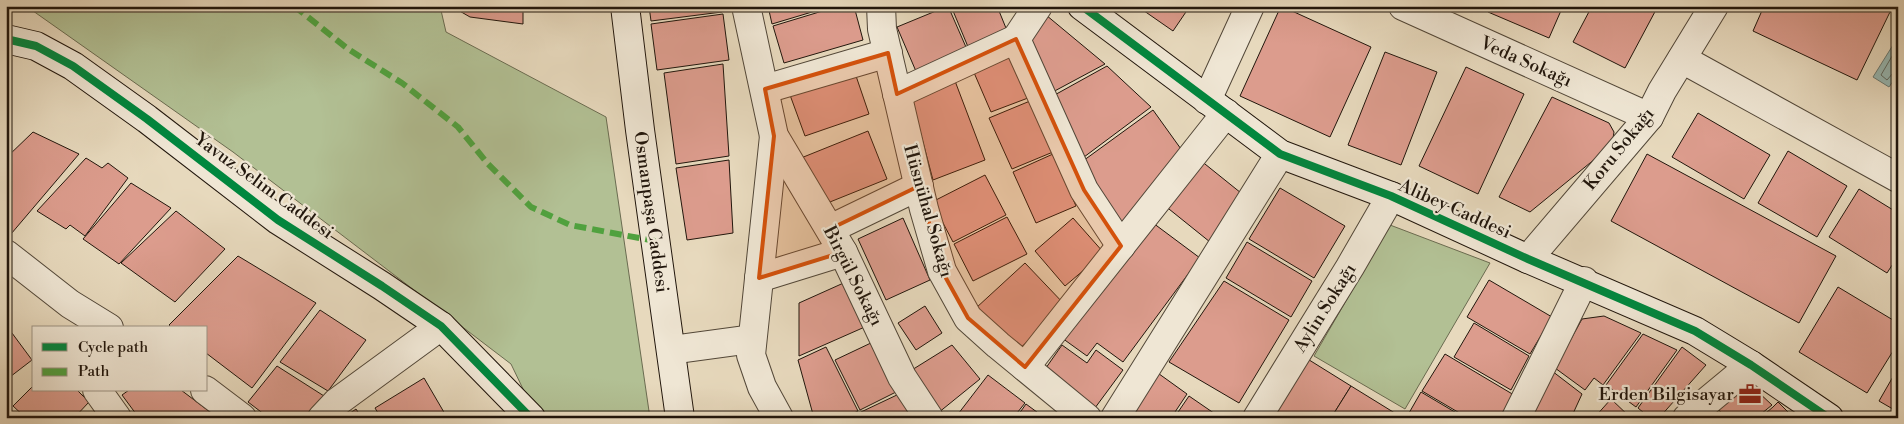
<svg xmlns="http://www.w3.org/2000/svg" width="1904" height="424" font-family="'Libre Bodoni',serif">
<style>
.green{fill:#b2c094;stroke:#6a6b50}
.water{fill:#97b9b5;stroke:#687871}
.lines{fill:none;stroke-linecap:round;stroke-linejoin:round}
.shore{stroke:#5c6860;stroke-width:1}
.building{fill:#dc9c8d;stroke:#21160c}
.street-casing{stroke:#524738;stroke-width:30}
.secondary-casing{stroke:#21160c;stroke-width:30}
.street{stroke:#efe6d4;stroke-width:28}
.secondary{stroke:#efe6d4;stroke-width:28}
.quiet{stroke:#50a13e;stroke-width:6;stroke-dasharray:12 6;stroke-linecap:butt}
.cycleway-casing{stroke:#efe6d4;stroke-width:11}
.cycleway{stroke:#00873e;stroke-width:8}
.marked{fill:#d4520c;fill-opacity:0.2;stroke:#d4520c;stroke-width:4;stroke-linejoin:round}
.labels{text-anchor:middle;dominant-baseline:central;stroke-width:4.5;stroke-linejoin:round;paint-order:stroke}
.street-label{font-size:18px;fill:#21160c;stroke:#efe6d4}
.poi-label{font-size:18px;fill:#21160c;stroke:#efe6d4;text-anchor:end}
</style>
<rect width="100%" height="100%" fill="#e7d9bd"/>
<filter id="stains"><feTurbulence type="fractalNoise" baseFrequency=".004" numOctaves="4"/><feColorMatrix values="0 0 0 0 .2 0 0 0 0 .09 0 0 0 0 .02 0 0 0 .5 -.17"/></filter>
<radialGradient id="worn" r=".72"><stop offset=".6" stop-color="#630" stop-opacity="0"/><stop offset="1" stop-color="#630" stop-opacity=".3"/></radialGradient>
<g class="green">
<polygon points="26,6 440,6 446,32 606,117 650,418 537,418 511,364 233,152"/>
<polygon points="1390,225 1490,263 1405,409 1314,356"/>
</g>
<polygon class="water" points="1898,37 1898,74 1889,87 1873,77"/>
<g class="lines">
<polyline class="shore" points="1898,46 1881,75 1887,80 1893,73 1898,72"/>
</g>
<g class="building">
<polygon points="451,6 523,6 523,24 470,17"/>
<polygon points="649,6 722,6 722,12 651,21"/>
<polygon points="768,6 832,6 772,24"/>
<polygon points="839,6 854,6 863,40 784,63 773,26"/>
<polygon points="948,6 969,54 918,76 897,27"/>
<polygon points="951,6 997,6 1010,38 971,54"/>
<polygon points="1137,6 1190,6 1173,31"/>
<polygon points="1281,6 1371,47 1330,137 1240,96"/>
<polygon points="1490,6 1563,6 1549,38 1488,12"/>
<polygon points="1592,6 1658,6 1625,68 1573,42"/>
<polygon points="1764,6 1878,6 1890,12 1857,80 1753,31"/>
<polygon points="723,14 729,60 657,70 651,24"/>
<polygon points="1046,15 1105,64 1049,94 1019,38"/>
<polygon points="1011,52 1028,98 991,112 972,68"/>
<polygon points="1385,52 1437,72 1401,165 1348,145"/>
<polygon points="723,64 729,156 676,164 664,73"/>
<polygon points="1107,66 1151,107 1080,160 1051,97"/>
<polygon points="1466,67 1524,94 1478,194 1419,166"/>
<polygon points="855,73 869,114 805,136 790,95"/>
<polygon points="955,81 985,160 933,180 911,97"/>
<polygon points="1552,97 1609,123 1614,132 1612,145 1530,212 1499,197"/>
<polygon points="1030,101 1053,152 1012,169 989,118"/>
<polygon points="1153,110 1186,156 1119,225 1076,166"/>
<polygon points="1698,113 1770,155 1744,199 1672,157"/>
<polygon points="868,131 887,179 820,206 801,158"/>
<polygon points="33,132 79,154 11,234 6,230 6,158"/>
<polygon points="1788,151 1847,186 1817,237 1758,203"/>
<polygon points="1053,154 1076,206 1036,223 1013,172"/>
<polygon points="1647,154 1836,256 1799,323 1611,221"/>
<polygon points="86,158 102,168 108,163 128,178 85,236 70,225 66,229 37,211"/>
<polygon points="729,160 733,233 687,240 676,168"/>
<polygon points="1200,160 1246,197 1210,242 1164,205"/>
<polygon points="985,175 1006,215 953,242 932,202"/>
<polygon points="131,183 171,208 119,264 83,239"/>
<polygon points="1280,188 1345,226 1314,278 1249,239"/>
<polygon points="1859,189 1898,213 1898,256 1887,273 1829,237"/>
<polygon points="176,211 225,249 175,302 121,263"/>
<polygon points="1007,217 1027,254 973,281 954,244"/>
<polygon points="903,218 930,280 886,300 858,239"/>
<polygon points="1073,218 1104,253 1065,286 1035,251"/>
<polygon points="1149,220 1200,258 1123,362 1097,343 1087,356 1062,338"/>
<polygon points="1247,242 1312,281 1291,317 1226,278"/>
<polygon points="238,256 316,303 252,388 206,353 206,328 172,328 169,325"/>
<polygon points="1025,263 1066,306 1017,351 976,308"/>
<polygon points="1489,280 1552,317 1530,354 1467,317"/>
<polygon points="848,281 867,326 799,356 799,303"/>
<polygon points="1224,281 1289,320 1239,403 1169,362"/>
<polygon points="1838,287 1898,323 1898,343 1867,393 1799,352"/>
<polygon points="925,306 942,333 916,350 898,323"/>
<polygon points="320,310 366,340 328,391 280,362"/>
<polygon points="1604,316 1641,333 1603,385 1594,378 1585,390 1555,368 1582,319"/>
<polygon points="1474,323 1529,356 1511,390 1454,357"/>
<polygon points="9,329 32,360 6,380 6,331"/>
<polygon points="1643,334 1677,350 1636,407 1606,385"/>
<polygon points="873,342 898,391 860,410 835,360"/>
<polygon points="952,345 980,379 938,413 907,373"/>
<polygon points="1062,345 1087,363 1096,350 1123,370 1092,412 1041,375"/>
<polygon points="826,347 858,411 844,418 814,418 798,360"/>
<polygon points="1682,347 1706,365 1659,418 1650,418 1638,408"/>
<polygon points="1445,354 1514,395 1500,418 1468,418 1422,391"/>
<polygon points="1306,358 1351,386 1331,418 1269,418"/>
<polygon points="277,366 324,396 305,418 269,418 248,402"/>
<polygon points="1898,368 1898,412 1879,401"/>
<polygon points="1155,371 1187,394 1171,418 1133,418 1127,413"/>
<polygon points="1552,371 1582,394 1571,418 1527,418"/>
<polygon points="988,375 1025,403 1013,418 955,418"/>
<polygon points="1740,375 1772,405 1756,418 1725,418 1713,402"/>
<polygon points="424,378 445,414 439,418 381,418 375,408"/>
<polygon points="34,385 34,390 77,390 89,402 74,418 26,418 13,406"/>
<polygon points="1351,386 1398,415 1397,418 1331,418"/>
<polygon points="129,390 181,390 218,418 139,418 122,395"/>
<polygon points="1421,392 1465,418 1417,418 1409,413"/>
<polygon points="899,394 911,418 864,418 861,412"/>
<polygon points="1189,396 1221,418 1174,418"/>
<polygon points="1611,399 1631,418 1594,418"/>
<polygon points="1778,402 1794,418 1760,418 1773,407"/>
<polygon points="1026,404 1045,418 1016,418"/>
<polygon points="1712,404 1722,418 1698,418"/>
<polygon points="6,405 15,418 6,418"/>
<polygon points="356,409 362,418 343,418"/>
<polygon points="859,413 862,418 850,418"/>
</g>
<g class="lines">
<defs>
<g id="street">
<polyline points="746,6 774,136 843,252 902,377 929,418"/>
<polyline points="881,6 882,29 924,209 942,271 968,318 998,345 1087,418"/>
<polyline points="1038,6 1016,39 1084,190 1121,246"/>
<polyline points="1403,6 1649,117"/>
<polyline points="1682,59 1898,178"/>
<polyline points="765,89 888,53"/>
<polyline points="897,94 1016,39"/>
<polyline points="1207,100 1250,6"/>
<polyline points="774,136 751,355 762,387 779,418"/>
<polyline points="830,229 919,186"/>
<polyline points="6,254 70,304 109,328"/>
<polyline points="1528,259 1649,117 1662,91 1714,6"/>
<polyline points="759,278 843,252"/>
<polyline points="671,350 752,339"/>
<polyline points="1025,367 1226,113"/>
<polyline points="97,390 117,418"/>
<polyline points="205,390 242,418"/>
<polyline points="322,418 337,402 441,326"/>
<polyline points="1115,418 1280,154"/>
<polyline points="1257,418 1350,267 1391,196"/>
<polyline points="1516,418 1584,281"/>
<polyline points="1687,418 1751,365"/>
</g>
<g id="secondary">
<polyline points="625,6 640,130 680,418"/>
<polyline points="1082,6 1280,154 1391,196 1528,259 1695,331 1751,365 1829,418"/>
<polyline points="6,39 36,46 73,66 147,119 278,220 382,286 441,326 531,418"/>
</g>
</defs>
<use href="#street" class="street-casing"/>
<use href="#secondary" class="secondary-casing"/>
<use href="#street" class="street"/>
<use href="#secondary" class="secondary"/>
<polyline class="quiet" points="294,6 348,49 402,83 458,127 488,164 531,207 570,225 655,241"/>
<defs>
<g id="cycleway">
<polyline points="1082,6 1280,154 1391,196 1528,259 1695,331 1751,365 1829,418"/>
<polyline points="6,39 36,46 73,66 147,119 278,220 382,286 441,326 531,418"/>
</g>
</defs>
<use href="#cycleway" class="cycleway-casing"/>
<use href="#cycleway" class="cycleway"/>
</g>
<path class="marked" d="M1016 39 1084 190 1121 246 1025 367 968 318 942 271 919 186 830 229 843 252 759 278 774 136 765 89 888 53 897 94Z"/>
<defs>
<symbol id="office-bare" viewBox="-9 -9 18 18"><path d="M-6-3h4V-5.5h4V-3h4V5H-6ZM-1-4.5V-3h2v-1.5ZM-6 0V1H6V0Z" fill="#8f2418" stroke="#efe6d4" stroke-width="2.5" paint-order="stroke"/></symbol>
</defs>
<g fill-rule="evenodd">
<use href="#office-bare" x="1734" y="378" width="32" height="32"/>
</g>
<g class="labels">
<g class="street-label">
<text transform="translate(1526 62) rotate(24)">Veda Sokağı</text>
<text transform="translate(1619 149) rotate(-51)">Koru Sokağı</text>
<text transform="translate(264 186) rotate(36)">Yavuz Selim Caddesi</text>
<text transform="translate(1455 209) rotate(24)">Alibey Caddesi</text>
<text transform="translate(928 211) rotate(74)">Hüsnühal Sokağı</text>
<text transform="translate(651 212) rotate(82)">Osmanpaşa Caddesi</text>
<text transform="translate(853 276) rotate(63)">Birgül Sokağı</text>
<text transform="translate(1325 308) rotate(-58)">Aylin Sokağı</text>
</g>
<g class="poi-label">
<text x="1734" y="394">Erden Bilgisayar</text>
</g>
</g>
<rect width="1904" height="424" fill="none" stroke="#e7d9bd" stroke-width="25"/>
<rect x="8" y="8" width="1889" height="409" fill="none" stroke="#21160c" stroke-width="2.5"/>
<rect x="12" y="12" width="1879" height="399" fill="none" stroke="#21160c"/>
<rect x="32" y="326" width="175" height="65" fill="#efe6d4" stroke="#9d9384"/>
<rect x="42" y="343" width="25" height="8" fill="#00873e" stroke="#9d9384"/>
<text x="78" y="352" font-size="15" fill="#21160c">Cycle path</text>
<rect x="42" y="368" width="25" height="8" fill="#50a13e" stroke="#9d9384"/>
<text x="78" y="376" font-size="15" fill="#21160c">Path</text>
<rect width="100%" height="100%" filter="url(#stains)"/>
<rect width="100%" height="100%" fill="url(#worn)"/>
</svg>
